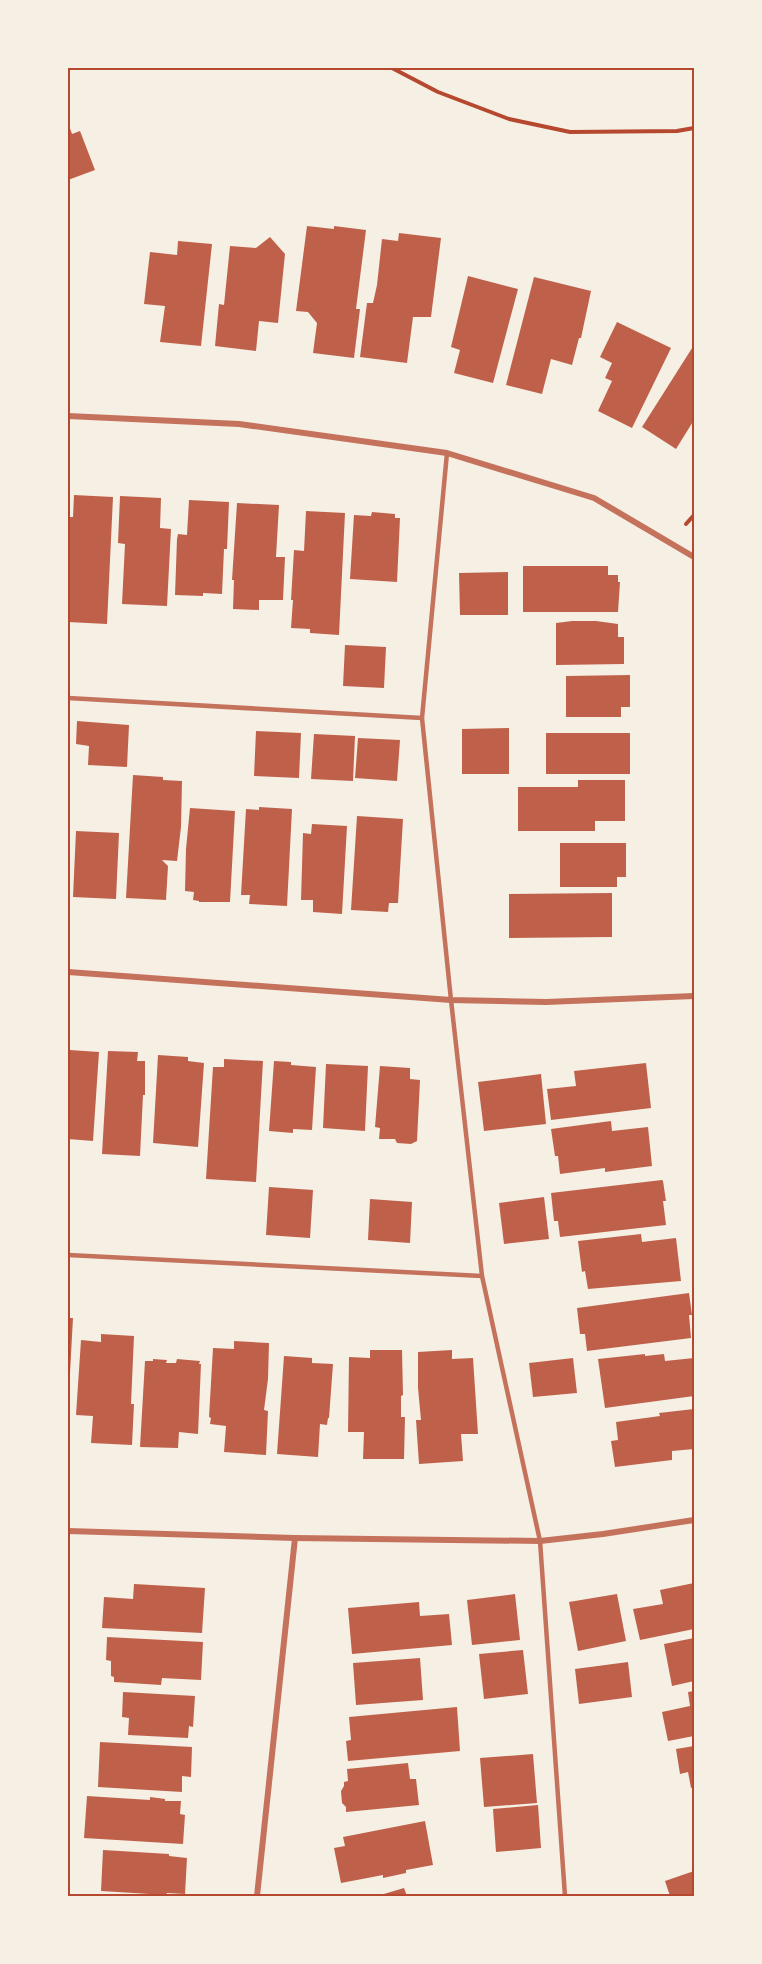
<svg xmlns="http://www.w3.org/2000/svg" width="762" height="1964" font-family="'Source Sans 3',sans-serif">
<style>
.building{fill:#bf614a}
.lines{fill:none;stroke-linecap:round;stroke-linejoin:round}
.path{stroke:#b5482f;stroke-width:4}
.service{stroke:#c5725c;stroke-width:4.5}
.minor{stroke:#c5725c;stroke-width:6}
.neatline{fill:none;stroke:#b5482f;stroke-width:2}
</style>
<rect width="100%" height="100%" fill="#f6efe4"/>
<g class="building">
<polygon points="68,123 72,134 80,131 95,170 68,180"/>
<polygon points="307,226 334,229 334,226 366,230 356,309 360,309 354,358 313,353 317,323 308,312 296,311"/>
<polygon points="399,233 441,238 431,317 413,317 407,363 360,357 367,303 373,303 377,285 382,239 398,241"/>
<polygon points="270,237 285,254 278,323 259,321 256,351 215,346 219,304 224,305 230,246 256,248"/>
<polygon points="178,241 212,244 201,346 160,342 165,306 144,304 150,252 177,255"/>
<polygon points="468,276 518,289 493,383 454,373 460,350 451,347"/>
<polygon points="534,277 591,291 581,338 579,338 572,365 551,359 542,394 506,385"/>
<polygon points="617,322 671,348 632,428 598,411 612,381 605,378 612,363 600,357"/>
<polygon points="694,345 694,420 676,449 642,427"/>
<polygon points="74,495 113,497 107,624 68,622 68,517 73,517"/>
<polygon points="120,496 161,498 160,528 171,529 167,606 122,604 125,544 118,543"/>
<polygon points="189,500 229,502 227,549 224,549 222,594 203,593 203,596 175,595 177,539 178,534 187,535"/>
<polygon points="237,503 279,505 276,557 285,557 283,600 259,600 259,610 233,609 234,580 232,580"/>
<polygon points="306,511 345,513 339,635 310,633 310,629 291,628 293,600 291,600 294,550 304,551"/>
<polygon points="372,512 395,514 395,518 400,518 397,582 350,579 354,515 371,516"/>
<polygon points="523,566 608,566 608,575 618,575 618,582 620,582 618,612 523,612"/>
<polygon points="508,572 508,615 460,615 459,573"/>
<polygon points="572,621 596,621 618,624 618,637 624,637 624,664 556,665 556,623"/>
<polygon points="345,645 386,647 384,688 343,686"/>
<polygon points="630,675 630,707 621,707 621,717 566,717 566,676"/>
<polygon points="77,721 129,725 127,767 88,765 89,746 76,744"/>
<polygon points="509,728 509,774 462,774 462,729"/>
<polygon points="256,731 301,733 299,778 254,776"/>
<rect x="546" y="733" width="84" height="41"/>
<polygon points="314,734 355,736 353,781 311,779"/>
<polygon points="358,738 400,740 397,781 355,778"/>
<polygon points="133,775 163,777 163,780 182,781 181,827 177,861 162,860 168,866 166,900 126,898"/>
<polygon points="578,780 625,780 625,821 595,821 595,831 518,831 518,787 578,787"/>
<polygon points="259,807 292,809 287,906 249,904 250,895 241,895 246,809 259,810"/>
<polygon points="190,808 235,811 230,902 199,902 199,901 193,900 194,892 185,891 186,849"/>
<polygon points="357,816 403,819 398,903 389,903 388,912 351,910"/>
<polygon points="312,824 347,826 342,914 313,912 313,900 301,900 303,833 311,834"/>
<polygon points="76,831 119,833 116,899 73,897"/>
<polygon points="560,843 626,843 626,877 617,877 617,887 560,887"/>
<polygon points="612,893 612,937 509,938 509,894"/>
<polygon points="70,1050 99,1052 93,1141 68,1139 68,1055 69,1055"/>
<polygon points="108,1051 138,1052 137,1061 145,1061 145,1095 143,1095 140,1156 102,1154"/>
<polygon points="158,1055 188,1057 188,1061 204,1063 198,1147 153,1143"/>
<polygon points="224,1059 263,1061 256,1182 206,1179 213,1067 224,1067"/>
<polygon points="274,1061 291,1062 291,1065 316,1067 312,1130 293,1129 293,1133 269,1131"/>
<polygon points="646,1063 651,1108 551,1120 547,1089 576,1086 574,1071"/>
<polygon points="326,1064 368,1066 365,1131 323,1128"/>
<polygon points="380,1066 410,1068 410,1079 420,1080 417,1141 411,1144 397,1143 395,1139 379,1139 380,1128 375,1127"/>
<polygon points="541,1074 546,1124 484,1131 478,1082"/>
<polygon points="611,1121 612,1131 648,1127 652,1166 605,1172 605,1168 560,1174 558,1156 555,1156 551,1129"/>
<polygon points="662,1180 663,1181 666,1201 663,1201 666,1225 560,1237 558,1221 554,1221 551,1193"/>
<polygon points="269,1187 313,1190 310,1238 266,1235"/>
<polygon points="544,1197 549,1239 504,1244 499,1203"/>
<polygon points="370,1199 412,1202 410,1243 368,1240"/>
<polygon points="641,1234 642,1242 676,1238 681,1281 588,1289 585,1271 582,1272 578,1241"/>
<polygon points="689,1293 692,1315 689,1315 691,1338 587,1351 585,1334 580,1334 577,1308"/>
<polygon points="68,1318 73,1318 69,1391 68,1391"/>
<polygon points="101,1334 134,1336 131,1404 134,1404 132,1445 91,1443 93,1416 76,1415 81,1340 101,1342"/>
<polygon points="234,1341 269,1343 268,1379 264,1410 268,1411 266,1455 224,1452 226,1426 210,1424 211,1418 209,1417 213,1348 234,1349"/>
<polygon points="370,1350 402,1350 403,1395 401,1396 401,1417 405,1417 404,1459 363,1459 364,1432 348,1432 349,1357 370,1358"/>
<polygon points="452,1350 452,1359 473,1358 478,1434 461,1434 463,1461 419,1464 416,1420 421,1420 418,1388 418,1352"/>
<polygon points="645,1354 645,1356 664,1354 665,1361 694,1358 694,1396 605,1408 598,1359"/>
<polygon points="284,1356 312,1358 312,1363 333,1364 329,1418 328,1418 327,1425 320,1424 318,1457 277,1454"/>
<polygon points="573,1358 577,1393 533,1397 529,1363"/>
<polygon points="153,1359 167,1360 166,1363 176,1363 177,1359 200,1361 199,1364 201,1364 198,1434 179,1432 178,1448 140,1447 145,1361 153,1361"/>
<polygon points="694,1409 694,1449 672,1451 672,1460 615,1467 611,1441 618,1440 616,1422 660,1416 659,1413"/>
<polygon points="694,1583 694,1629 640,1640 633,1609 663,1604 660,1590"/>
<polygon points="134,1584 205,1588 202,1633 102,1628 104,1597 133,1599"/>
<polygon points="515,1594 520,1640 472,1645 467,1600"/>
<polygon points="617,1594 626,1641 578,1651 569,1602"/>
<polygon points="419,1602 420,1616 449,1614 452,1645 352,1654 348,1608"/>
<polygon points="107,1637 203,1642 201,1680 162,1678 161,1685 114,1682 114,1677 111,1676 111,1661 106,1660"/>
<polygon points="694,1638 694,1681 672,1686 664,1644"/>
<polygon points="523,1650 528,1694 484,1699 479,1654"/>
<polygon points="420,1658 423,1700 356,1705 353,1663"/>
<polygon points="628,1662 632,1697 579,1704 575,1669"/>
<polygon points="694,1691 694,1736 668,1741 662,1712 690,1706 688,1692"/>
<polygon points="123,1692 195,1696 193,1727 189,1726 188,1738 128,1735 129,1718 122,1717"/>
<polygon points="457,1707 460,1751 348,1761 346,1741 351,1740 349,1717"/>
<polygon points="100,1742 192,1747 191,1777 182,1776 182,1792 98,1787"/>
<polygon points="694,1746 694,1787 691,1788 688,1772 680,1774 676,1749"/>
<polygon points="533,1754 537,1803 484,1807 480,1758"/>
<polygon points="408,1763 410,1779 416,1779 419,1805 346,1812 346,1807 342,1803 341,1791 344,1786 344,1782 348,1781 347,1769"/>
<polygon points="87,1796 150,1800 150,1797 165,1799 165,1801 181,1801 180,1814 185,1815 183,1844 84,1838"/>
<polygon points="538,1805 541,1848 496,1852 493,1809"/>
<polygon points="425,1821 433,1865 406,1870 406,1873 383,1878 383,1875 341,1883 334,1848 345,1846 343,1837"/>
<polygon points="103,1850 169,1854 169,1856 187,1858 185,1894 167,1893 166,1895 101,1891"/>
<polygon points="694,1871 694,1896 670,1896 665,1881"/>
<polygon points="404,1888 407,1896 377,1896"/>
</g>
<g class="lines">
<g class="path">
<polyline points="392,68 438,92 509,119 570,132 677,131 694,128"/>
<polyline points="686,524 694,515"/>
</g>
<g class="service">
<polyline points="447,453 422,718 451,1000 482,1276 540,1541 565,1896"/>
<polyline points="68,698 422,718"/>
<polyline points="68,1255 482,1276"/>
</g>
<g class="minor">
<polyline points="68,416 239,424 447,453 594,498 694,557"/>
<polyline points="68,972 451,1000 546,1002 694,996"/>
<polyline points="68,1531 295,1538 540,1541 603,1534 694,1520"/>
<polyline points="257,1896 295,1538"/>
</g>
</g>
<rect width="762" height="1964" fill="none" stroke="#f6efe4" stroke-width="138"/>
<rect x="69" y="69" width="624" height="1826" class="neatline"/>
</svg>
